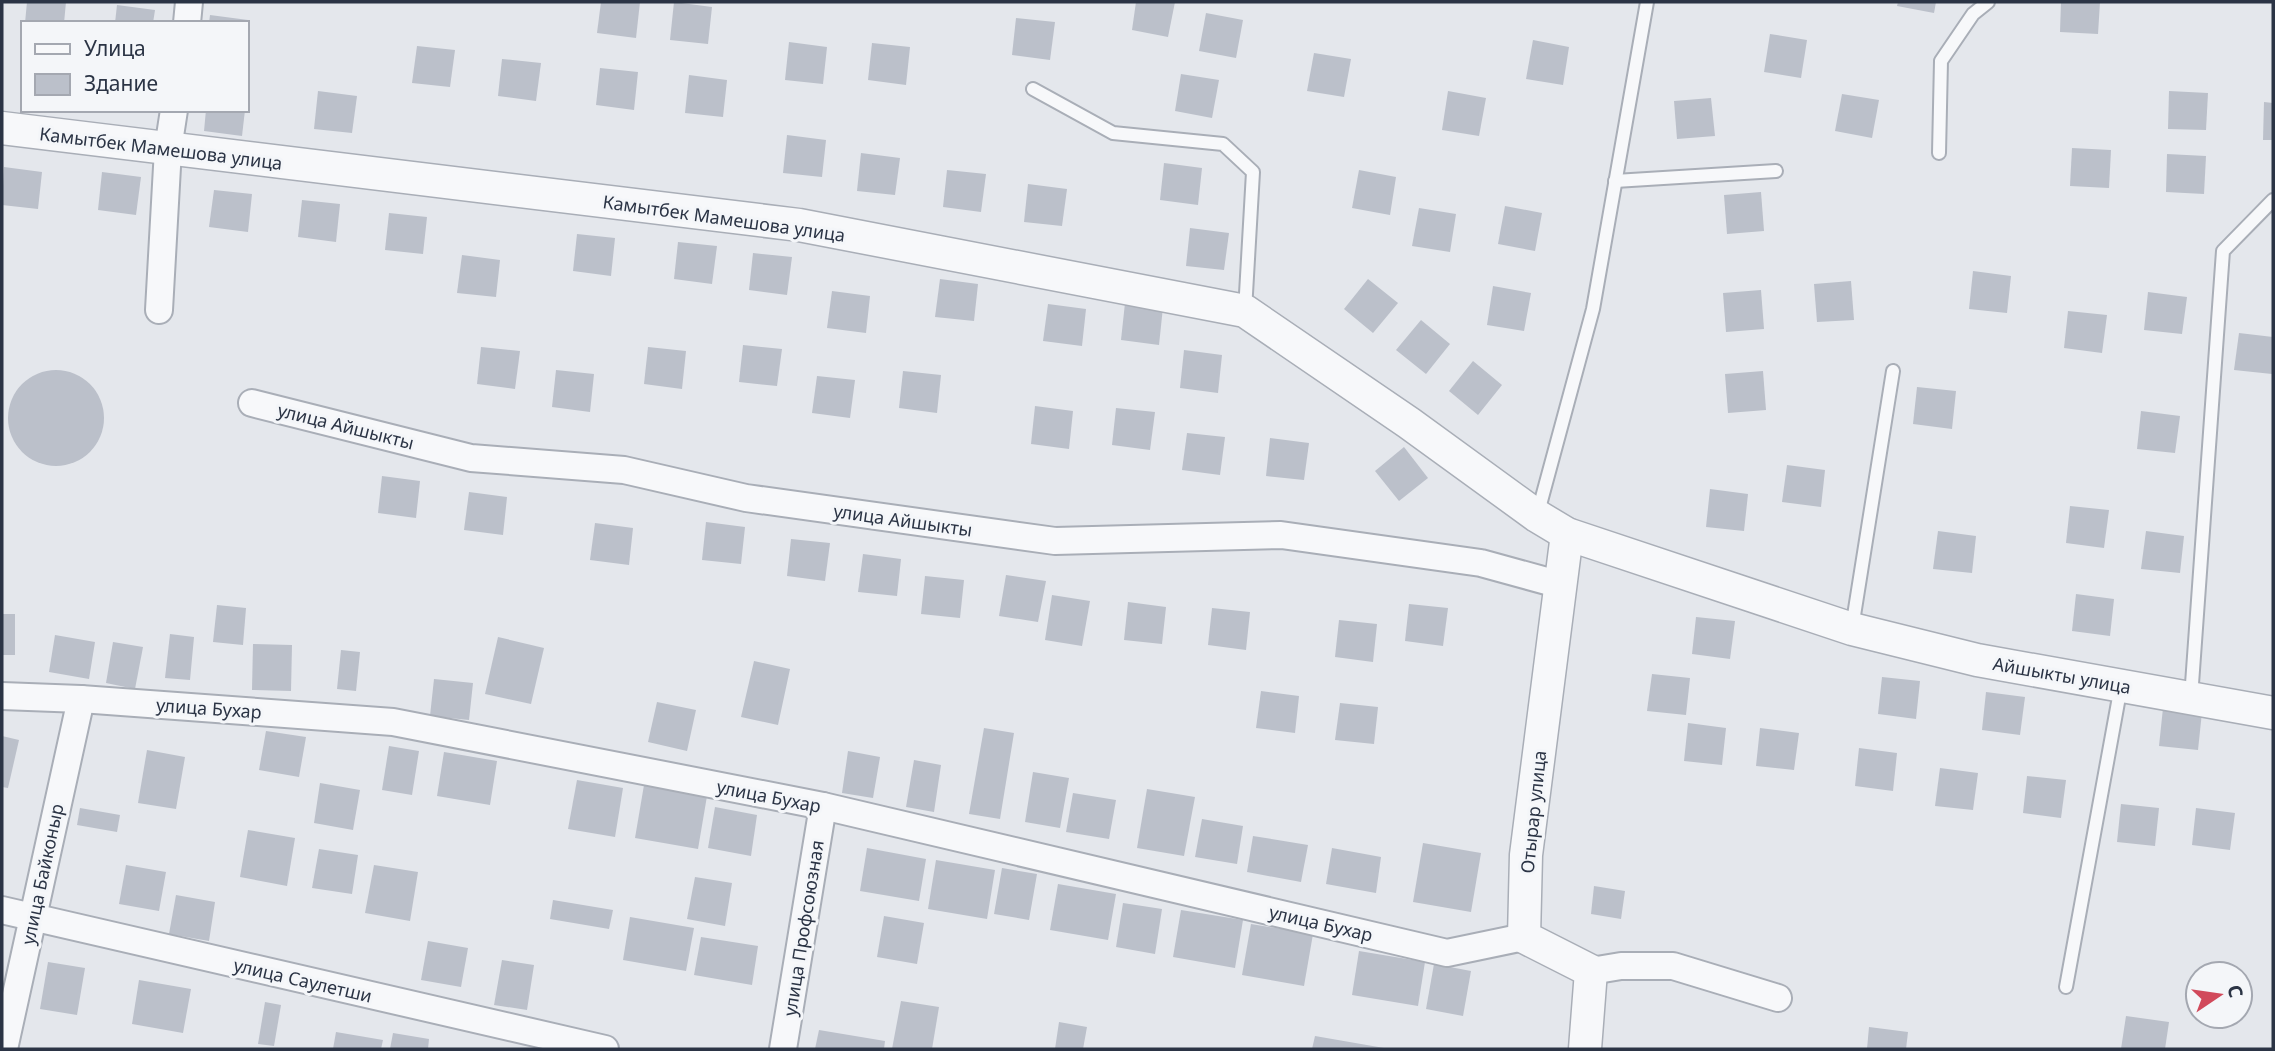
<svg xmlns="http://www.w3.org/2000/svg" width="2275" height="1051" font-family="'Noto Sans',sans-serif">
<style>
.building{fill:#bbc0ca}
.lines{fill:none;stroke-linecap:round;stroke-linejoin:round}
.service-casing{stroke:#a9aeb7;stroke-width:16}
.minor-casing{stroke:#a9aeb7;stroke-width:30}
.tertiary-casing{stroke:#a9aeb7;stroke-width:35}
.service{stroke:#f7f8fa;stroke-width:12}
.minor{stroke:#f7f8fa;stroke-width:26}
.tertiary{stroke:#f7f8fa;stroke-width:32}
.labels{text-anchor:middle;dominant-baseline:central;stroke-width:6;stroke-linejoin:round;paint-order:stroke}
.street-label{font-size:18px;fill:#2b3445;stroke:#f4f6f9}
</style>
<rect width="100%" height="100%" fill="#e4e7ec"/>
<g class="building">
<polygon points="27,2 66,2 64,23 25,23"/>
<polygon points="601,2 640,2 636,38 597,33"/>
<polygon points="674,2 712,7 708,44 670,40"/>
<polygon points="1136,2 1175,2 1168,37 1132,30"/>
<polygon points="1898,2 1936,2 1934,13 1897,6"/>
<polygon points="2061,2 2100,2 2098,34 2060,32"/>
<polygon points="117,5 155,10 153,23 115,23"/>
<polygon points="1206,13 1243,20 1236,58 1199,51"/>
<polygon points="210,15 248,20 248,23 209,23"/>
<polygon points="1016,18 1055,22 1050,60 1012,55"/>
<polygon points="1770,34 1807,40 1801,78 1764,72"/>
<polygon points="1533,40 1569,47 1563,85 1526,79"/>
<polygon points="789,42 827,47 823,84 785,80"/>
<polygon points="872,43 910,47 906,85 868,80"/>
<polygon points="417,46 455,50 450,87 412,83"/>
<polygon points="1314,53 1351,59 1344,97 1307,91"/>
<polygon points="502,59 541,63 536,101 498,96"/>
<polygon points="600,68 638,72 634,110 596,105"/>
<polygon points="1181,74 1219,80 1212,118 1175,111"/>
<polygon points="689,75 727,80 723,117 685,113"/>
<polygon points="318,91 357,96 352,133 314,129"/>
<polygon points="1448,91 1486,98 1479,136 1442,130"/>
<polygon points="2169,91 2208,93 2206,130 2168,129"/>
<polygon points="1842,94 1879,100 1872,138 1835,131"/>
<polygon points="1711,98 1715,136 1677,139 1674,101"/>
<polygon points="2264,102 2273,103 2273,140 2263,140"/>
<polygon points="206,110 245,110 242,136 204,131"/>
<polygon points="787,135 826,140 822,177 783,173"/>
<polygon points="2072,148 2111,150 2109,188 2070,186"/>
<polygon points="861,153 900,158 895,195 857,191"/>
<polygon points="2167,154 2206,156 2204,194 2166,192"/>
<polygon points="1164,163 1202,168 1198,205 1160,200"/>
<polygon points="4,167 42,172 38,209 2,205"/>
<polygon points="947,170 986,174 981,212 943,207"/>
<polygon points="1359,170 1396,177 1390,215 1352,208"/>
<polygon points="102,172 141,177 136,215 98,210"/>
<polygon points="1028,184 1067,189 1062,226 1024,222"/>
<polygon points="214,190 252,194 248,232 209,227"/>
<polygon points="1761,192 1764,231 1727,234 1724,195"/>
<polygon points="302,200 340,204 336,242 298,237"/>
<polygon points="1505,206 1542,213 1535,251 1498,244"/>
<polygon points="1419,208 1456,214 1450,252 1412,246"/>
<polygon points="389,213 427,217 423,254 385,250"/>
<polygon points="1190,228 1229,233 1224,270 1186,266"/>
<polygon points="577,234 615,238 611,276 573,271"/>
<polygon points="678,242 717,246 712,284 674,279"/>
<polygon points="753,253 792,257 787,295 749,290"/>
<polygon points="462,255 500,260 496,297 457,293"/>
<polygon points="1973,271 2011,276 2007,313 1969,309"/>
<polygon points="940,279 978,284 974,321 935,317"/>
<polygon points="1368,279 1398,303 1373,333 1344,309"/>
<polygon points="1851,281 1854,320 1817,322 1814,284"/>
<polygon points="1493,286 1531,293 1524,331 1487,325"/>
<polygon points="1761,290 1764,329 1726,332 1723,293"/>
<polygon points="832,291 870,296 866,333 827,328"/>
<polygon points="2148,292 2187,297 2182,334 2144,330"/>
<polygon points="1125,303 1163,307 1159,345 1121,340"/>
<polygon points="1048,304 1086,309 1082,346 1043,341"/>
<polygon points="2068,311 2107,315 2102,353 2064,348"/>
<polygon points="1421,320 1450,344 1426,374 1396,350"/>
<polygon points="2239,333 2273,337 2272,374 2234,370"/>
<polygon points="743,345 782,349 777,386 739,382"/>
<polygon points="481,347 520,351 515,389 477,384"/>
<polygon points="648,347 686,351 682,389 644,384"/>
<polygon points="1184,350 1222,355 1218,393 1180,388"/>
<polygon points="1473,361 1502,385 1478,415 1449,391"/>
<polygon points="556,370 594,374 590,412 552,407"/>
<circle cx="56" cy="418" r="48"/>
<polygon points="903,371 941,375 937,413 899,408"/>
<polygon points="1763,371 1766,410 1728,413 1725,374"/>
<polygon points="817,376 855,380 850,418 812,413"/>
<polygon points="1917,387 1956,391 1952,429 1913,424"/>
<polygon points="1035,406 1073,411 1069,449 1031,444"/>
<polygon points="1116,408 1155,412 1150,450 1112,445"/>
<polygon points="2141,411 2180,416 2175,453 2137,449"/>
<polygon points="1187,433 1225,437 1220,475 1182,470"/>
<polygon points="1270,438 1309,443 1304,480 1266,476"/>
<polygon points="1404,447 1428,478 1399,501 1375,471"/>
<polygon points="1787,465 1825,470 1821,507 1782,502"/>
<polygon points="382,476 420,481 416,518 378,513"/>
<polygon points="1710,489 1748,494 1744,531 1706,527"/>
<polygon points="469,492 507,497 503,535 464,530"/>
<polygon points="2070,506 2109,510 2104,548 2066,543"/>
<polygon points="706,522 745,527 741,564 702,560"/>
<polygon points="595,523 633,528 629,565 590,560"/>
<polygon points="1938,531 1976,536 1972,573 1933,569"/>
<polygon points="2146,531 2184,536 2180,573 2141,569"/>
<polygon points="791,539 830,543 825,581 787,576"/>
<polygon points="863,554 901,559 897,596 858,592"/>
<polygon points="1006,575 1046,581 1038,622 999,616"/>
<polygon points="925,576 964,580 960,618 921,614"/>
<polygon points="2076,594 2114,599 2110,636 2072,631"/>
<polygon points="1052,595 1090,601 1082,646 1045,640"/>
<polygon points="1128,602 1166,607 1162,644 1124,640"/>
<polygon points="1409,604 1448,608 1443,646 1405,641"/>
<polygon points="217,605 246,608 243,645 213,642"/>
<polygon points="1212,608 1250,612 1246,650 1208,645"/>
<rect x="2" y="614" width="13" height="41"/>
<polygon points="1696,617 1735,621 1730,659 1692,654"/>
<polygon points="1339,620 1377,624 1373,662 1335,657"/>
<polygon points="170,634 194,637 190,680 165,678"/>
<polygon points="55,635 95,642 89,679 49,672"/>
<polygon points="498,637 544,648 531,704 485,694"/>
<polygon points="113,642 143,647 135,689 106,683"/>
<polygon points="253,644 292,645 291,691 252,690"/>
<polygon points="341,650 360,652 356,691 337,689"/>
<polygon points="754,661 790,669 778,725 741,717"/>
<polygon points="1652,674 1690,678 1686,715 1647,711"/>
<polygon points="1882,677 1920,681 1916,719 1878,714"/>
<polygon points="434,679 473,683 469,720 430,716"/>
<polygon points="1261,691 1299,696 1295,733 1256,728"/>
<polygon points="1986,692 2025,697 2020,735 1982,730"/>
<polygon points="657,702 696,710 687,751 648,742"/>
<polygon points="1340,703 1378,707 1374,744 1335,740"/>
<polygon points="2163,708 2202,712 2198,750 2159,746"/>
<polygon points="1688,723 1726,728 1722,765 1684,761"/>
<polygon points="984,728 1014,733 1000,819 969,814"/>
<polygon points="1760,728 1799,733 1794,770 1756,766"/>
<polygon points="266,731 306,737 299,777 259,770"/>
<polygon points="2,736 19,740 8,788 2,787"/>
<polygon points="389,746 419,751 412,795 382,790"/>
<polygon points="1859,748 1897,753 1893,791 1855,786"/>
<polygon points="147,750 185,757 176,809 138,803"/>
<polygon points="848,751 880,757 873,798 842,793"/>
<polygon points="444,752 497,761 490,805 437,796"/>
<polygon points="914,760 941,765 934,812 906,807"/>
<polygon points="1940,768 1978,773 1973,810 1935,806"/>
<polygon points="1033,772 1069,778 1060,828 1025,822"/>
<polygon points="2027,776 2066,780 2061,818 2023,813"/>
<polygon points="577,780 623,788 615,837 568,829"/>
<polygon points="320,783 360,790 353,830 314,823"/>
<polygon points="644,785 707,796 698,849 635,838"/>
<polygon points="1147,789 1195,797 1184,856 1137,848"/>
<polygon points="1073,793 1116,800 1109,839 1066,832"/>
<polygon points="2121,804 2159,808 2155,846 2117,842"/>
<polygon points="715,807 757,815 751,856 708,848"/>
<polygon points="80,808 120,815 117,832 77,825"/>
<polygon points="2196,808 2235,813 2230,850 2192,845"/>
<polygon points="1202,819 1243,826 1237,864 1195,857"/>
<polygon points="248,830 295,838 287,886 240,877"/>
<polygon points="1253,836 1308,845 1301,882 1247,872"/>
<polygon points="1423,843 1481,853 1471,912 1413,902"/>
<polygon points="867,848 926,859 919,901 860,891"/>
<polygon points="1332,848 1381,857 1376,893 1326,884"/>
<polygon points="319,849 358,855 352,894 312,888"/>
<polygon points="936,860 995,870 987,919 928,909"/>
<polygon points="126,865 166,872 159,911 119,904"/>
<polygon points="374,865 418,872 410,921 365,913"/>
<polygon points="1002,868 1037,874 1029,920 994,914"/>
<polygon points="695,877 732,883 725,926 687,919"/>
<polygon points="1058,884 1116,894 1108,940 1050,930"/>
<polygon points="1594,886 1625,891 1621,919 1591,914"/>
<polygon points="176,895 215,902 209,941 169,934"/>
<polygon points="553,900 613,910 609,929 550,919"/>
<polygon points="1123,903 1162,909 1155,954 1116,947"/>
<polygon points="1181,910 1243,920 1235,968 1173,957"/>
<polygon points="884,916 924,923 917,964 877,957"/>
<polygon points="630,917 694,928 686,971 623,960"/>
<polygon points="1251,924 1313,934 1304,986 1242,975"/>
<polygon points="701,937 758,946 752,985 694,975"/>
<polygon points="428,941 468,948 461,987 421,980"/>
<polygon points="1359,951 1425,962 1418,1006 1352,995"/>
<polygon points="502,960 534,965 527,1010 494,1005"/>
<polygon points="48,962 85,968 77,1015 40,1009"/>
<polygon points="1434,964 1471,971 1463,1016 1426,1009"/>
<polygon points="139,980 191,989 183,1033 132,1024"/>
<polygon points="901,1001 939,1007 932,1049 892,1049"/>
<polygon points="265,1002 281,1005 274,1046 258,1044"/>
<polygon points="2126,1016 2169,1022 2165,1049 2121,1049"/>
<polygon points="1059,1022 1087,1027 1083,1049 1055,1049"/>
<polygon points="1869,1027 1908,1032 1906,1049 1867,1049"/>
<polygon points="819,1030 885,1041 884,1049 815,1049"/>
<polygon points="336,1032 383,1040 381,1049 333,1049"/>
<polygon points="393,1033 429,1039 428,1049 390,1049"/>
<polygon points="1315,1036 1384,1048 1384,1049 1312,1049"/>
</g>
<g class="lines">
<defs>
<g id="service">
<polyline points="1033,89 1113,133 1223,144 1253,172 1245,311"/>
<polyline points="1939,153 1941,61 1973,14 1988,2"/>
<polyline points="1615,181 1776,171"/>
<polyline points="1537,516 1593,309 1647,2"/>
<polyline points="1852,628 1893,371"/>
<polyline points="2191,698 2223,251 2273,200"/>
<polyline points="2066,987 2121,686"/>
</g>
<g id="minor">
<polyline points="187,23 189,2"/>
<polyline points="159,310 168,149 174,110"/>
<polyline points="252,403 471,458 624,470 746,498 1055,541 1281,535 1481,563 1561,585"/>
<polyline points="2,696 81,699 393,722 823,806 1447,953 1524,937"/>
<polyline points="2,910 605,1049"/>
<polyline points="1591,971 1621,966 1673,966 1778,998"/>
<polyline points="4,1049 81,699"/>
<polyline points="783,1049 823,806"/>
</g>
<g id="tertiary">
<polyline points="2,128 799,225 1245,311 1409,423 1537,516 1567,534 1852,629 1977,660 2273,713"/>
<polyline points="1567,534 1526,855 1524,937 1591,971 1585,1049"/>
</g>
</defs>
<use href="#service" class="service-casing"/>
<use href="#minor" class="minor-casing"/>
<use href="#tertiary" class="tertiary-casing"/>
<use href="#service" class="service"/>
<use href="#minor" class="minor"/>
<use href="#tertiary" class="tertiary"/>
</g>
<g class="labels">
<g class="street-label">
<text transform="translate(161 148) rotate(7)">Камытбек Мамешова улица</text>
<text transform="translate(724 218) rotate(8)">Камытбек Мамешова улица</text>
<text transform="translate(346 426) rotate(14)">улица Айшыкты</text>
<text transform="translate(903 520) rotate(8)">улица Айшыкты</text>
<text transform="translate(2062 675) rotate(10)">Айшыкты улица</text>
<text transform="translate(209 708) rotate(4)">улица Бухар</text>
<text transform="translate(769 796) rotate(11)">улица Бухар</text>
<text transform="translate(1533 812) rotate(-84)">Отырар улица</text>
<text transform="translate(42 874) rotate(-78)">улица Байконыр</text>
<text transform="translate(1321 923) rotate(13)">улица Бухар</text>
<text transform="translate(803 928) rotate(-81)">улица Профсоюзная</text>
<text transform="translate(303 980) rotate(13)">улица Саулетши</text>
</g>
</g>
<rect width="2275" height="1051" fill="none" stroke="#2b3445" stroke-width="7"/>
<rect x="21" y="21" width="228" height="91" fill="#f4f6f9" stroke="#a4a8b1" stroke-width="2"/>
<rect x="35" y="44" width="35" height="10" fill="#f7f8fa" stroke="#a4a8b1" stroke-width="2"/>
<text x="84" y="56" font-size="21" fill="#2b3445">Улица</text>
<rect x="35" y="74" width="35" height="21" fill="#bbc0ca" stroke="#a4a8b1" stroke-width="2"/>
<text x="84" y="91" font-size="21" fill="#2b3445">Здание</text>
<g transform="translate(2219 995) rotate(77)"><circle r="33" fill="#f4f6f9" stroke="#a4a8b1" stroke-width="2"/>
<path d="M0-5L12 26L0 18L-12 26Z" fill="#d1495b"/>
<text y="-10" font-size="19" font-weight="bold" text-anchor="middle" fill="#2b3445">С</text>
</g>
</svg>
